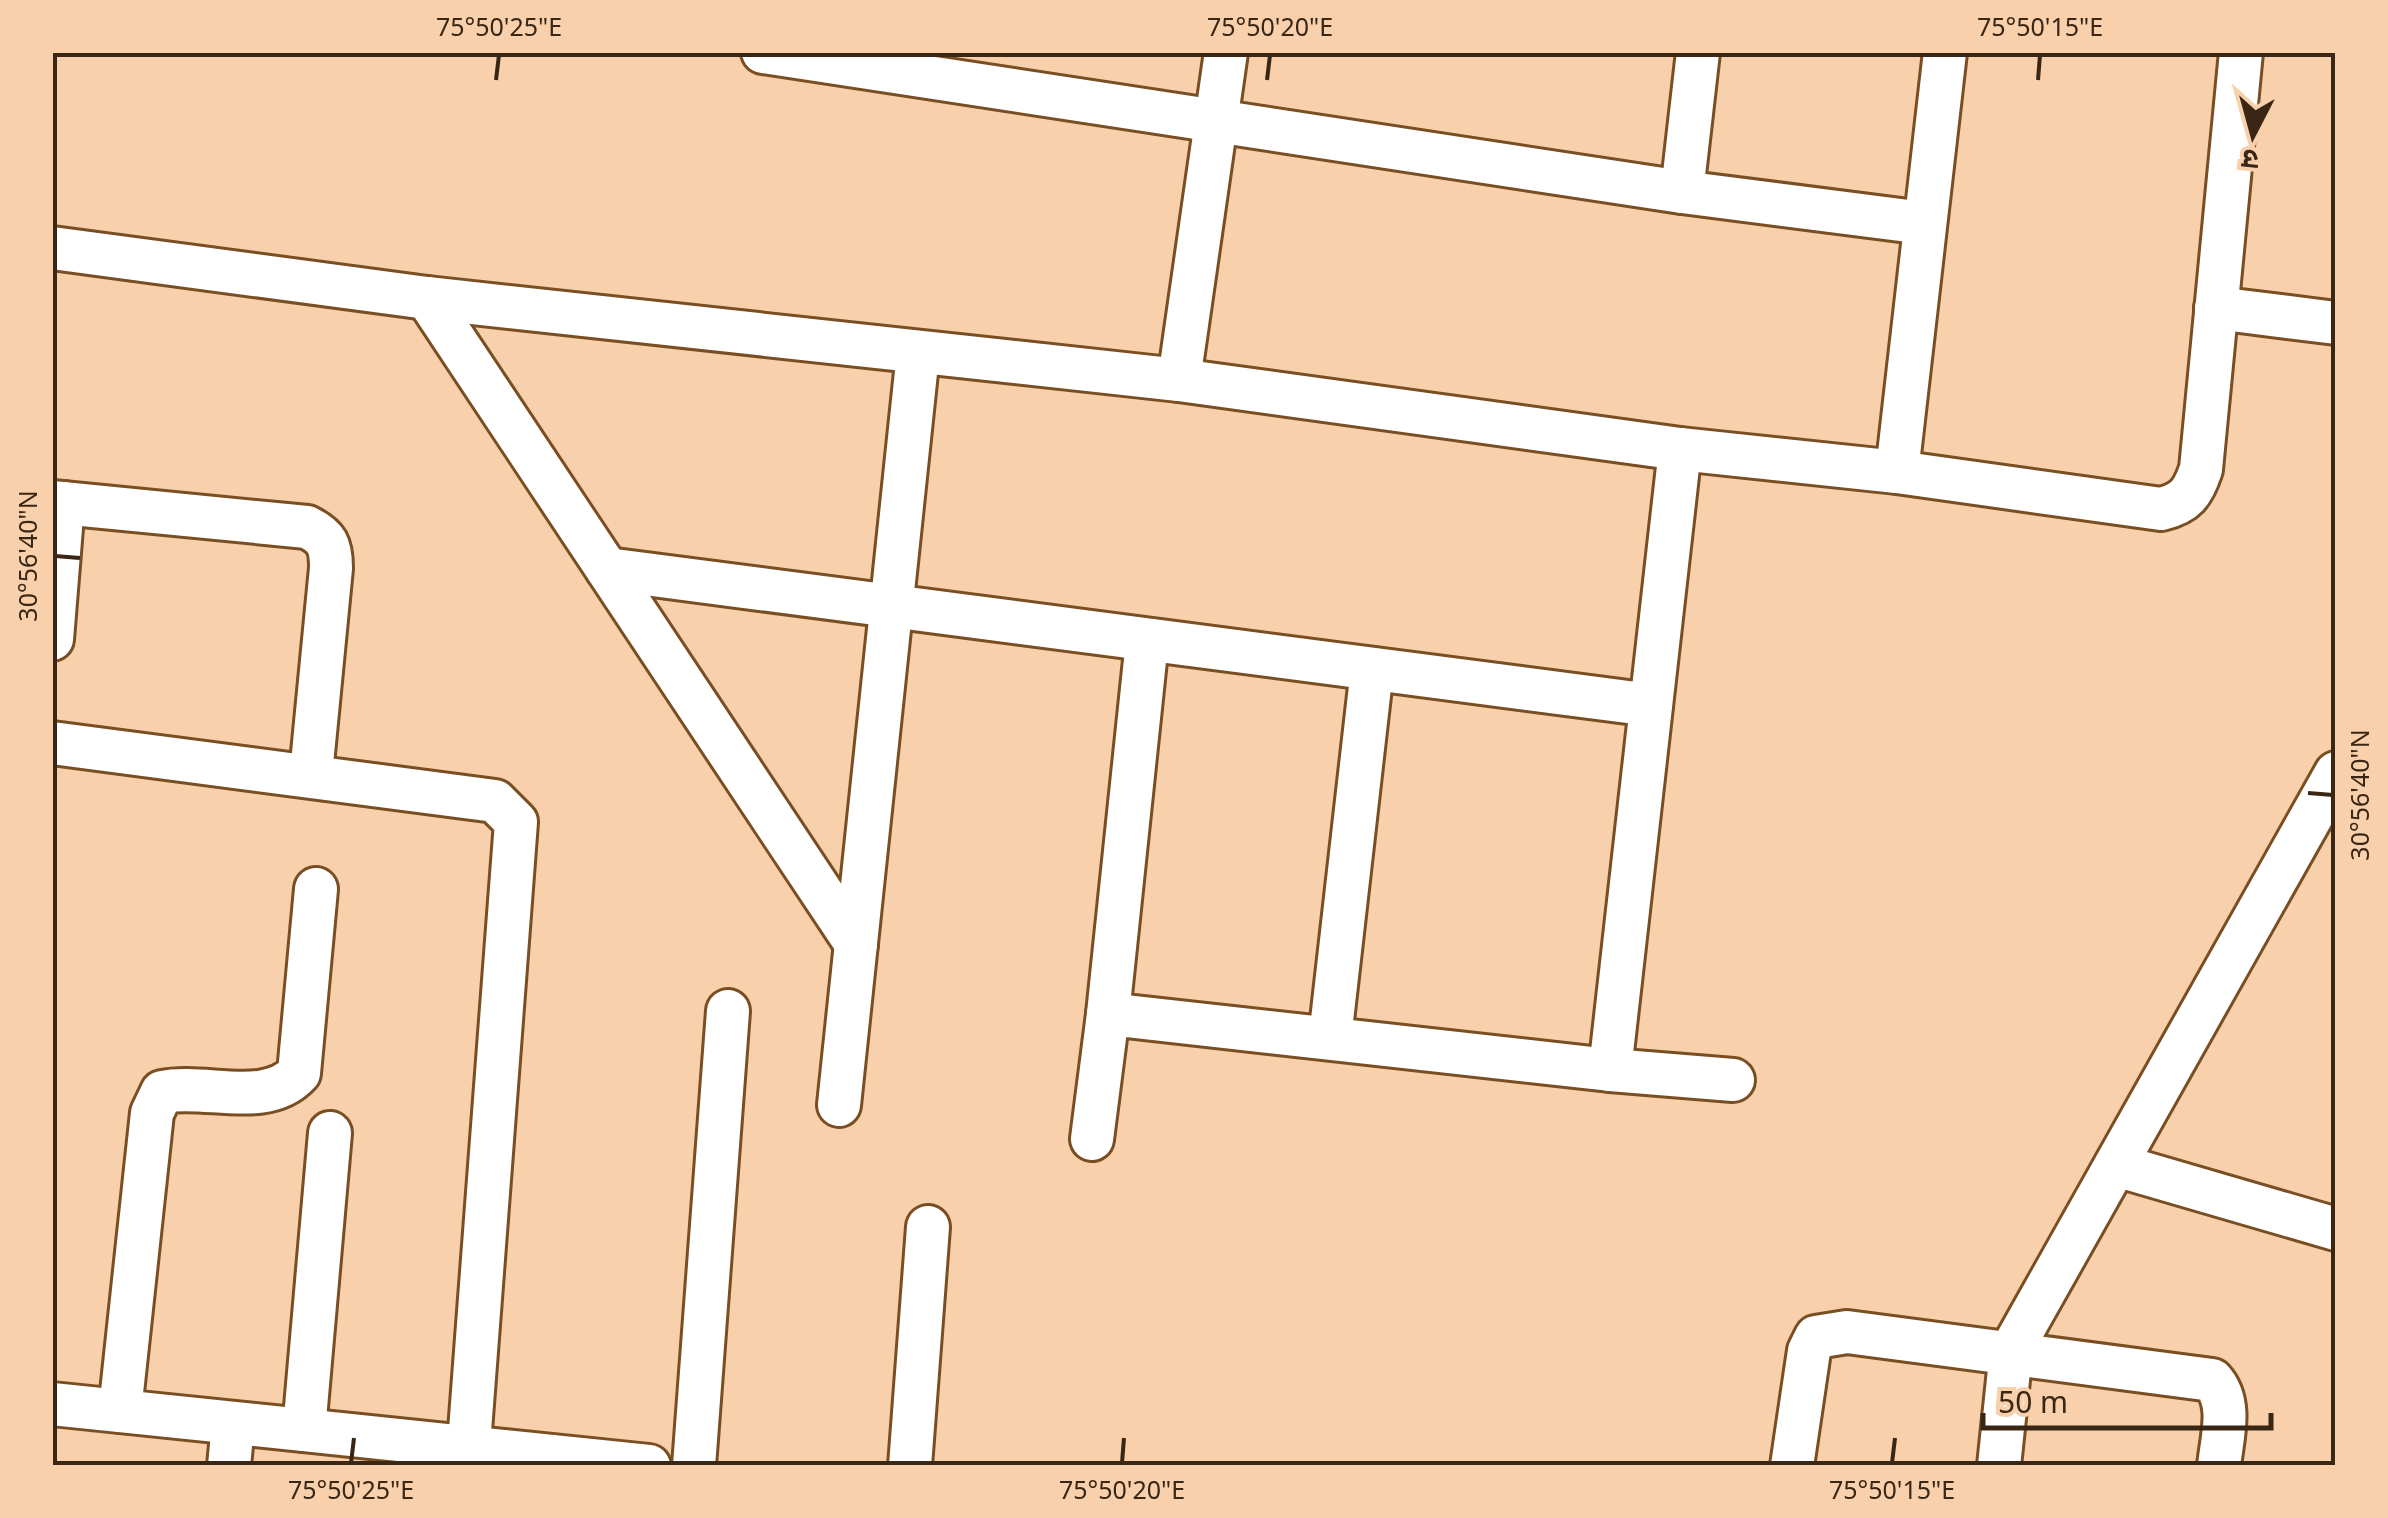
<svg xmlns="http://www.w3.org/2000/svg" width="2388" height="1518" font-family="'Noto Sans','Noto Sans Devanagari',sans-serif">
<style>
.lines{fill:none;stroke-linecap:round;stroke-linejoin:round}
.minor-casing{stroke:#794e22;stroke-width:48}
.minor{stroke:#fff;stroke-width:42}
.ticks{fill:none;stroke:#392614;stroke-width:4}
.neatline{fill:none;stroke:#392614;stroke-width:4}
.ticks-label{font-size:25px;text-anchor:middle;fill:#392614}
</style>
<rect width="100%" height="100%" fill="#f8d0ab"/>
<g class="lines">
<defs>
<g id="minor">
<polyline points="763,52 1682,192 1924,223"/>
<polyline points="1682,192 1698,52"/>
<path d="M52 248 427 298 1179 380 1680 449 1897 472 2161 509C2186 503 2193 493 2201 469L2241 52"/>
<polyline points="427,298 856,944"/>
<polyline points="2216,308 2336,323"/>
<polyline points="1179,380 1226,52"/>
<polyline points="1897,472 1945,52"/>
<path d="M52 502 307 527C327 537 331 545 331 568L311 774"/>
<polyline points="607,569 1651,705"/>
<polyline points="52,639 63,503"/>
<polyline points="52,743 495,801 516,822 469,1444"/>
<polyline points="1108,1014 1147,641"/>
<polyline points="1330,1038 1372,669"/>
<polyline points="1610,1070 1733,1080"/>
<polyline points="839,1105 918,353"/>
<polyline points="1092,1139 1108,1014 1610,1070 1680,449"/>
<polyline points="2116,1165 2336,1229"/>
<polyline points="52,1404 649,1466"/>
<path d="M120 1411 152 1113 162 1092C206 1083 266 1109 299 1073L316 889"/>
<polyline points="304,1430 330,1133"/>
<polyline points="229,1466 233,1424"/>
<polyline points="694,1466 728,1011"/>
<polyline points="910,1466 928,1227"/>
<path d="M1792 1466 1809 1351 1816 1337 1847 1332 2212 1380C2233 1403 2222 1437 2219 1466"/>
<polyline points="1999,1466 2011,1351 2336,773"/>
</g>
</defs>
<use href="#minor" class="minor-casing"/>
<use href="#minor" class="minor"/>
</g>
<path class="ticks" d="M496 80 499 55M1267 80 1270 55M2038 80 2040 55M55 556 80 558M2308 793 2333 795M351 1463 354 1438M1122 1463 1124 1438M1892 1463 1895 1438"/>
<rect width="2388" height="1518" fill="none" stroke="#f8d0ab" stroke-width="110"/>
<g transform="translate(2253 135) rotate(186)" stroke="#f8d0ab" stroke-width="8" paint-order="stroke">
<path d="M0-8L18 38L0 25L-18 38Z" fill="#392614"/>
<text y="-15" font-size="28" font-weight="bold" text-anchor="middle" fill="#392614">उ</text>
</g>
<path d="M1983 1413v15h288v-15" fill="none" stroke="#392614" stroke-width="5"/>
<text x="1998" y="1413" font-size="30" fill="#392614" stroke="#f8d0ab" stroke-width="8" paint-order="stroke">50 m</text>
<rect x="55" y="55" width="2278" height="1408" class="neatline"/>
<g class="ticks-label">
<text x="499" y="36">75°50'25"E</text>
<text x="1270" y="36">75°50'20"E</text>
<text x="2040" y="36">75°50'15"E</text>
<text transform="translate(28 556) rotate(-90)" y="9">30°56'40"N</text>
<text transform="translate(2360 795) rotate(-90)" y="9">30°56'40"N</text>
<text x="351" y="1499">75°50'25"E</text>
<text x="1122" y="1499">75°50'20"E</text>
<text x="1892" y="1499">75°50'15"E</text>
</g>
</svg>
